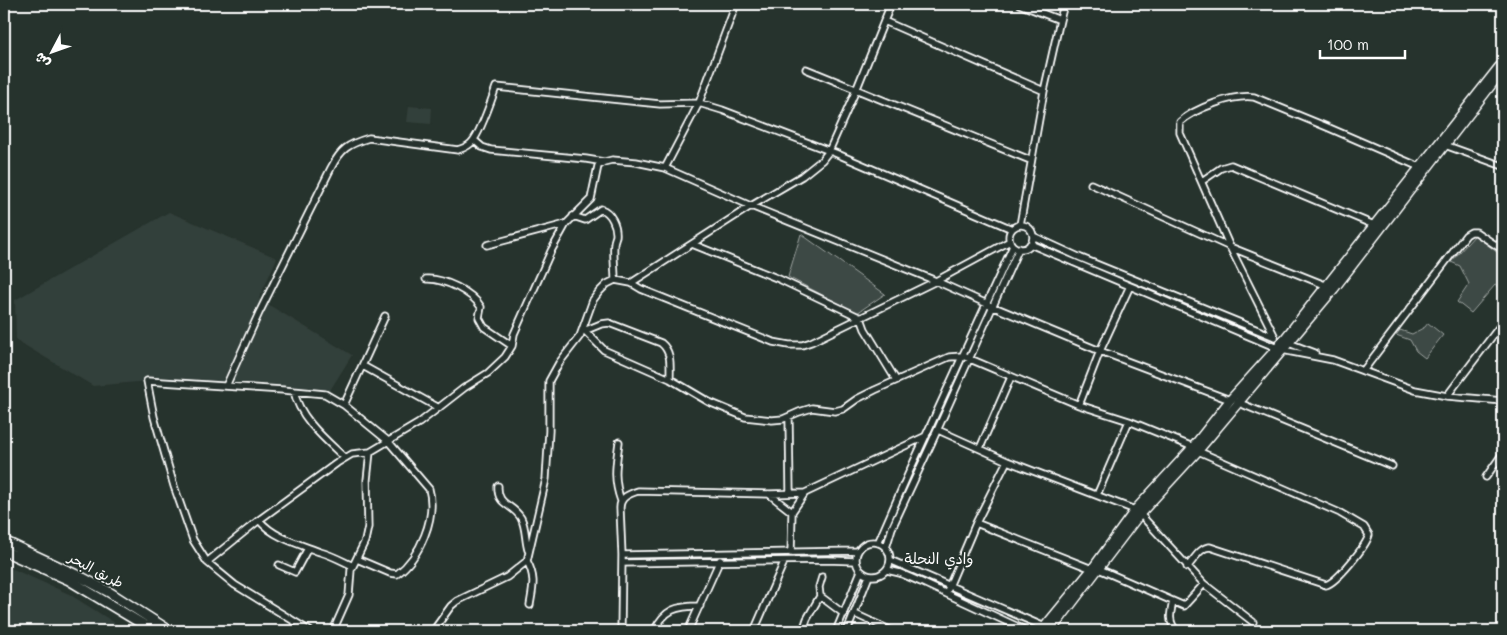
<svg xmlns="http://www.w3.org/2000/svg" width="1507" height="635" viewBox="0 0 1507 635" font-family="Mali,'Playpen Sans Arabic',sans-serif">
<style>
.built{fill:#333f3a}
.green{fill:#3e4944;stroke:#9ea4a2}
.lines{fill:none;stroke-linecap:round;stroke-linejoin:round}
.minor-casing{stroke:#fff;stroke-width:9}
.secondary-casing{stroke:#fff;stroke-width:11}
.trunk-casing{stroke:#fff;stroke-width:12}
.minor{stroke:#26332d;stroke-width:5.5}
.secondary{stroke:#26332d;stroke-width:8}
.trunk{stroke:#26332d;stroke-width:9}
.labels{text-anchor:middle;stroke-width:4;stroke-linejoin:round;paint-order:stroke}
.street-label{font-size:14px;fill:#fff;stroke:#26332d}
.neighbourhood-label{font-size:15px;fill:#fff;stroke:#26332d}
</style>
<rect width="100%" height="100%" fill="#26332d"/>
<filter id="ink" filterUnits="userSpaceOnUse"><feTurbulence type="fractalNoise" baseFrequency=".02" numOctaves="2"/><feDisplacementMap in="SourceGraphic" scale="10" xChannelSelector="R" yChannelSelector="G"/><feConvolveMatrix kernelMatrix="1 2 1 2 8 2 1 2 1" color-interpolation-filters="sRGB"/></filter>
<g filter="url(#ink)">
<path class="built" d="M409 106 432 108 431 124 407 122Z
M169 212 277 258 259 299 352 355 329 392 160 380 93 386 16 340 15 300Z
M4 565 69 594 123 628 121 631H4Z"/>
<path class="green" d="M801 234 885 294 857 313 788 277Z
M1475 235 1503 257V290L1495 285 1471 313 1457 302 1469 284 1460 266 1451 262Z
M1428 323 1443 335 1425 358 1416 351 1410 340 1396 335 1400 330 1412 334 1425 327Z"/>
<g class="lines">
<defs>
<path id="minor" d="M1019 4 1060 20 1044 91 1020 225
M1060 20 1064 4
M884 21 1044 91
M806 69 1030 160
M474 140 482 147 491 150 586 159 604 162
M1442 144 1503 166
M665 168 699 103 736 4
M1202 181 1221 168 1231 165 1374 225
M1091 184 1230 247 1330 287
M573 216 585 220 601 209C611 212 617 226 616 236 615 239 614 241 614 244 613 255 615 268 615 280
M1009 237a12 12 0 1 1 24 0a12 12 0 1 1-24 0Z
M1033 236 1081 258 1275 337
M692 244 779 279 861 318 865 329 896 380
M1030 244 1282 350 1333 360 1415 390 1447 396 1503 401
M487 245 566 224
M426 279C444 278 472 292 481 307L479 318 484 327 512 346
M631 283 751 206 802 176 822 160 829 151 857 88 891 4
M583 329 604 350 670 379 709 402 745 417 772 420 783 419 799 412 812 408 835 411 843 409 857 399 875 390 949 357 963 356 1079 405 1129 421 1193 447
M584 331 601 324 609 323 661 343C672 352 670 365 670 379
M1275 337 1230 247 1180 133V122C1195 108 1234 94 1254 97L1327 127 1422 168
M1286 342 1315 353
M363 366 439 408
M1363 371 1466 235 1471 232H1476L1503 250
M226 386 259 313 331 168C341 149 348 144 369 138L458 150C463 148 468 147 472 142 481 132 491 101 496 87L660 104 699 103 722 110 835 153 1012 229
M294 391C299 418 326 440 345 458
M1447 396 1503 322
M1237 402 1392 466
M344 405 385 316
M1079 405 1100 351 1130 286
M789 417 790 493
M938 430 1007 461 1135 510
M619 442C616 465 613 479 621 501
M980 448 1011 377
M1486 477 1503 453
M498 486C497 506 512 503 521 518 526 527 525 540 528 550
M769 494 792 512 791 553
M1097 495 1129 421
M792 512 805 493 926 436
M1140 514 1204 584 1253 622
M259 520C274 538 299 544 320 552 332 555 342 561 353 566
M976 523 1092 569
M856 559a17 17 0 1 1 34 0a17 17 0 1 1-34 0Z
M878 543 910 470 1013 246
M886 548 892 528 931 444 1019 248
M622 555 858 551
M890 560 1047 628
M527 561C536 578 533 587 530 605
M207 562 259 520 337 463 352 454 370 452 419 423 464 388 488 373 505 357 512 346 514 334 551 251 566 224 591 199 598 166 604 162 612 160 636 162 665 168 751 206 936 281 994 307 1100 351 1230 400
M622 563 827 560 856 561
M279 565 295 572 308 548
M1187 567C1194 560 1200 547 1210 547L1326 585C1337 582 1366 546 1369 535L1364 527 1340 513 1198 451
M1099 569 1184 606 1204 584
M887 570 900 573 921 582 1027 631
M822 577 819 587 820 596 844 614
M948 589 976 523 1007 461
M1173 602C1170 614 1168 622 1177 631
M855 614 892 631
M310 631 235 585 207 562 193 540 174 486 154 417 147 381 283 390 325 394 344 405 388 441 429 489C437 517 420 557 397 574L390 573 357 559
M333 631 349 595 351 570 365 541 368 527 367 480 370 452
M433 631 451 606 457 601 507 577 527 561 546 479 549 431V381L559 363 580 336 593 300 599 292 607 284 615 280 631 283 641 289 773 342 789 345H802L811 342 936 281 1010 241
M621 631 622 555 620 508C620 497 629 494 638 491L769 494 805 493
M654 631C665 609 676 606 700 606
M688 631 720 560
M754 631 784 562
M803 631 807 619 820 596
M836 631 861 571
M847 631 869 576"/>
<path id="secondary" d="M1041 631 1092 569 1135 510 1193 447 1230 400 1278 347 1499 67 1503 64
M1051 631 1140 514 1198 451 1334 289 1503 70"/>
<path id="trunk" d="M4 541 83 578 109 592 170 631
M4 551 69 580 154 631"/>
</defs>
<use href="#minor" class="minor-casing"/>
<use href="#secondary" class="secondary-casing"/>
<use href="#trunk" class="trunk-casing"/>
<use href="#minor" class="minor"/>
<use href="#secondary" class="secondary"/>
<use href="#trunk" class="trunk"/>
</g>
</g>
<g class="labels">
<g class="street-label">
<text transform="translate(96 570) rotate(28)" y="5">طريق البحر</text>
</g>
<g class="neighbourhood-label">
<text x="939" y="564">وادي النحلة</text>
</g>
</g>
<rect width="1507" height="635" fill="none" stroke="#26332d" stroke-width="20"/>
<rect x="10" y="10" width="1487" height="615" fill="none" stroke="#fff" stroke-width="2" filter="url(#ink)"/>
<g transform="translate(52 52) rotate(229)" stroke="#26332d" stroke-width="4" paint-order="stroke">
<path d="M0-4L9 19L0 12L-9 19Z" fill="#ffffff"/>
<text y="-8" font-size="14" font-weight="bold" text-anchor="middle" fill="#ffffff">ش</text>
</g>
<path d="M1320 50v8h85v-8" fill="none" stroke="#ffffff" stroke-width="2.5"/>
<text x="1327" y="50" font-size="15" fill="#ffffff" stroke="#26332d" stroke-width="4" paint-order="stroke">100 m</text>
</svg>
